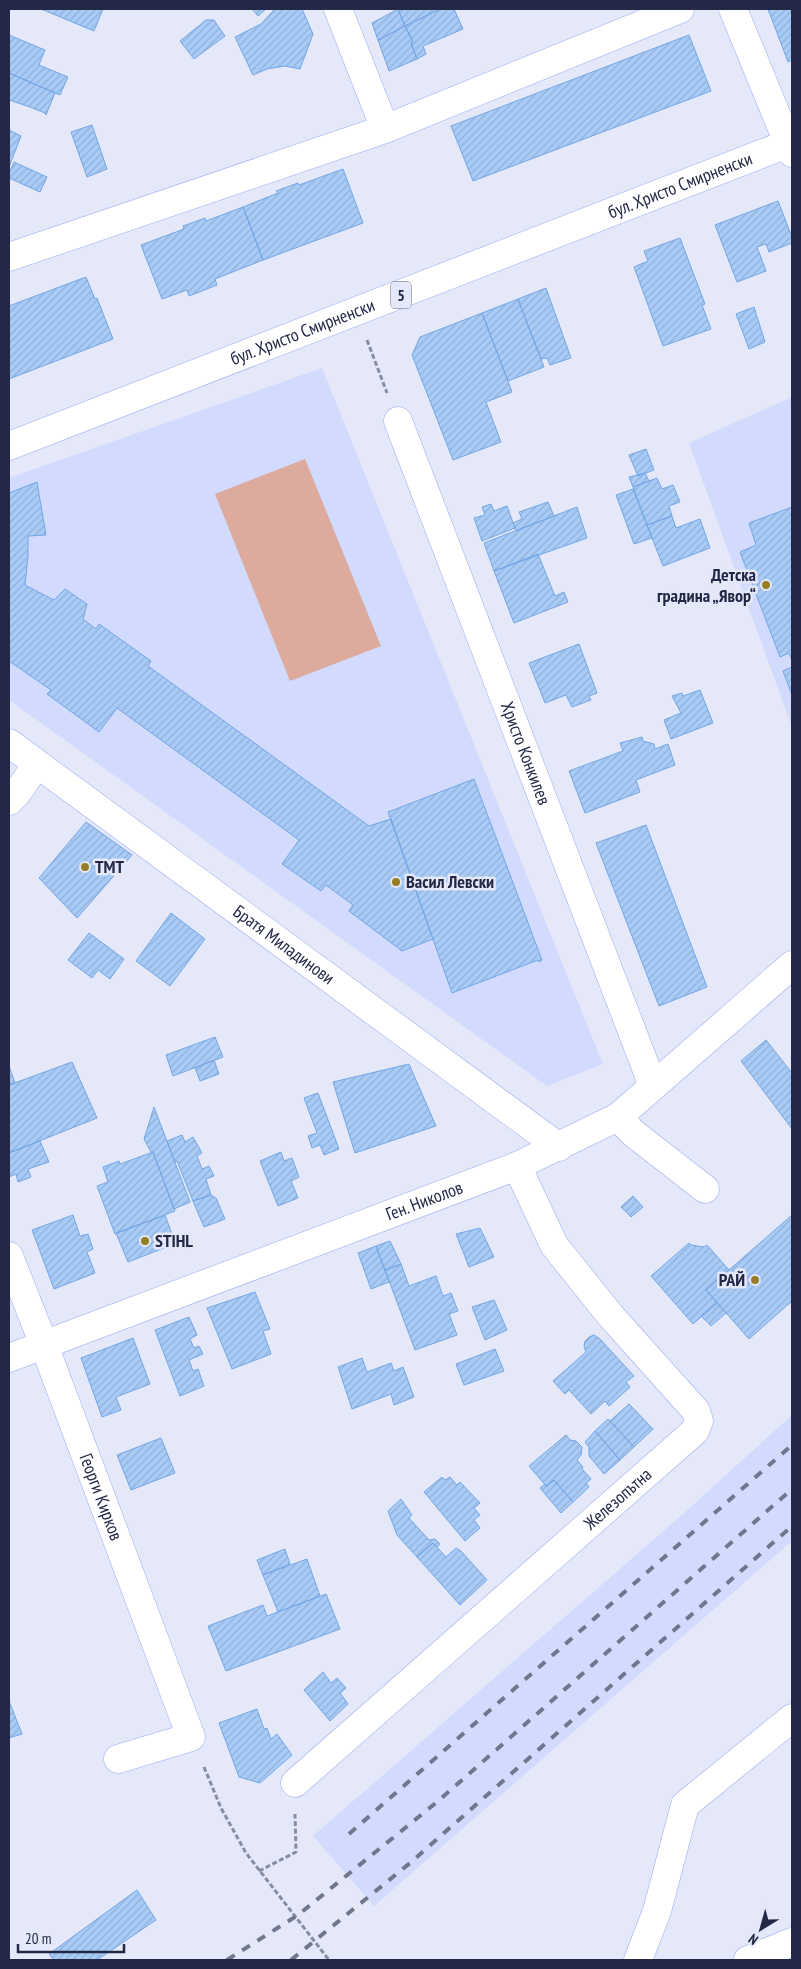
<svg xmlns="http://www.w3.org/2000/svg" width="801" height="1969" viewBox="0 0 801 1969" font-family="'PT Sans Narrow',sans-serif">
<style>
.built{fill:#d2dbfd}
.garden{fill:#ddaa9e}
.building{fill:url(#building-hatch);stroke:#72a6e6}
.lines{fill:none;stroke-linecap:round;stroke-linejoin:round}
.minor-casing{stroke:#9aaaf4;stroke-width:29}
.major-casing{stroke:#9aaaf4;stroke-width:29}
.path{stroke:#898da4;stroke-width:3;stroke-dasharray:5 2.5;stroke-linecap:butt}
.minor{stroke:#fff;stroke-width:28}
.major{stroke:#fff;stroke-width:28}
.rail{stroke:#71768e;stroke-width:4;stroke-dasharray:9 9;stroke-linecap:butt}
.poi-dot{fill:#947d25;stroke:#e4e8f8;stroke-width:2}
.labels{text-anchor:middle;stroke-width:5;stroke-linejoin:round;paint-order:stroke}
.shield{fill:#e4e8f8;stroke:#5d627b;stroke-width:1}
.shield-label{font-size:16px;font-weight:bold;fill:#232846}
.street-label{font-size:18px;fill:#232846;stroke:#e4e8f8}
.poi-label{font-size:18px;font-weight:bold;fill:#232846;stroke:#e4e8f8;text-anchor:start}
</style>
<defs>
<pattern id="building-hatch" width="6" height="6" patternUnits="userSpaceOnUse" patternTransform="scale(1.25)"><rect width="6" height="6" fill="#a8ccf7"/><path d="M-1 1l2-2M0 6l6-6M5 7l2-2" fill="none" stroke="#90afd5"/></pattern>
</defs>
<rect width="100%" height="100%" fill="#e4e8f8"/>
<path class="built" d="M322 368 603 1064 547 1086 9 700V478Z
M792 397V727L689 443Z
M792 1415V1541L374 1906 313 1836 683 1514Z"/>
<path class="garden" d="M305 459 381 646 290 681 215 494Z"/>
<path class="building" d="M41 9H103L94 31Z
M252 9H266L258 16Z
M275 9H302L313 34 300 69 285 66 267 69 253 75 235 37 261 24Z
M398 9 405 26 378 40 372 23Z
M398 9H440L405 26Z
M440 9H454L463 29 423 46 426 54 417 59 411 43 413 42 405 26Z
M768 9H792V60L788 62Z
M206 20H214L225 36 194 59 180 41Z
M405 26 413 42 411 43 417 59 389 71 378 40Z
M9 35 45 50 39 65 68 77 60 95 9 73Z
M689 35 711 91 473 181 451 126Z
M9 73 55 93 46 115 45 113 30 107 9 100Z
M92 125 107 169 87 177 71 132Z
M9 130 21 136 9 167Z
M14 162 47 177 40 192 9 178V173Z
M343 169 363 223 263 260 243 207 278 193 276 191 298 183 299 185Z
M778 201 792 237V243L769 252 766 244 757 247 766 271 737 282 715 225Z
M243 207 263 260 215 279 217 285 189 296 187 290 162 299 141 245 184 229 183 226 205 218 206 221Z
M680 238 705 304 702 305 711 329 663 346 634 267 648 261 644 251Z
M86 277 95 299 97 298 113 339 9 379V306Z
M546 288 571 358 550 365 547 358 541 359 518 299Z
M518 299 544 367 508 381 482 313Z
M754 307 765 342 749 349 736 314Z
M482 313 512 392 486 402 501 442 453 460 412 355 420 337Z
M646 449 654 470 638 476 629 455Z
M645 473 649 481 633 487 629 477Z
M657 478 662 489 673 485 680 502 669 506 672 516 647 525 633 487Z
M37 482 46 535 28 536V556L25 585 54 600 65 589 87 604 83 619 96 629 99 624 151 661 148 666 369 826 391 819 433 939 402 951 349 911 353 905 326 885 321 891 282 864 299 840 117 708 99 732 47 694 51 690 9 661V493Z
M633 489 652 538 634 544 616 495Z
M548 502 554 516 516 531 513 523 522 519 519 512Z
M491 504 494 511 507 506 515 528 482 541 474 518 485 515 482 507Z
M577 507 587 538 494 571 484 543Z
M792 507V661L789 653 780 657 740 552 756 545 749 523Z
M672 516 676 528 700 519 710 548 663 566 647 525Z
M538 554 555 596 564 592 568 602 514 623 494 571Z
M579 644 597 693 589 696 591 700 572 707 566 695 545 703 529 663Z
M792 667V695L783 671Z
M700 690 713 723 671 739 664 720 681 713 672 696 682 693 683 696Z
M642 737 643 741 654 744 655 749 668 744 675 765 636 780 640 792 585 813 569 771 623 751 620 743Z
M474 779 542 960 539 962 538 960 452 993 388 812Z
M86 822 132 855 77 918 39 878Z
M646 825 707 987 659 1006 596 843Z
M171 913 205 939 170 986 136 961Z
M89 933 124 959 110 979 98 970 92 978 68 960Z
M215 1037 223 1057 173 1076 166 1055Z
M766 1040 792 1073V1129L741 1061Z
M214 1060 219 1074 200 1081 195 1068Z
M72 1062 97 1118 9 1153V1085Z
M409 1064 436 1126 355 1153 333 1082Z
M9 1066 15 1083 9 1085Z
M318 1093 339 1149 324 1155 320 1145 312 1148 308 1136 317 1133 304 1098Z
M154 1107 190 1202 174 1209 153 1152H151L144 1139Z
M182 1135 185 1142 193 1137 202 1153 197 1156 202 1169 209 1166 214 1176 206 1179 211 1195 193 1201 177 1161 175 1162 167 1141Z
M40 1141 49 1162 28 1169 31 1177 18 1182 16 1174 9 1177V1153Z
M153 1152 175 1211 115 1234 97 1186 108 1182 103 1167 119 1161 120 1164Z
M281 1152 284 1161 292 1158 299 1177 291 1181 298 1198 278 1206 260 1161Z
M211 1195 216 1198 225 1219 204 1227 193 1201Z
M633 1196 643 1207 631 1217 621 1207Z
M73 1215 80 1236 88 1234 93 1249 87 1252 95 1273 54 1289 32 1230Z
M165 1215 173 1237 169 1246 128 1262 116 1233Z
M792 1215V1301L749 1339 706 1290Z
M480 1228 494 1257 469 1267 456 1234Z
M390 1241 401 1264 385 1270 376 1246Z
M689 1243 691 1245 704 1247 707 1245 729 1270 706 1290 717 1303 693 1324 651 1276Z
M376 1246 389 1282 371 1289 358 1253Z
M401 1264 409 1286 436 1276 443 1296 451 1293 458 1311 449 1314 457 1335 415 1350 385 1270Z
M255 1292 270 1329 263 1331 271 1354 232 1369 207 1308Z
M494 1300 507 1330 485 1340 472 1307Z
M717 1303 726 1313 711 1326 701 1316Z
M189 1317 197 1335 190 1339 194 1348 199 1346 203 1354 189 1360 193 1371 198 1369 204 1386 180 1396 155 1330Z
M594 1335 600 1339 634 1376 626 1382 630 1387 609 1406 605 1401 591 1414 569 1390 565 1394 553 1381 586 1352 584 1346 585 1341 589 1337Z
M133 1338 150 1384 116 1397 121 1410 102 1417 81 1358Z
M495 1349 504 1371 464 1385 456 1364Z
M362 1358 367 1372 391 1363 394 1371 403 1367 414 1397 394 1405 391 1394 352 1409 338 1367Z
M629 1404 653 1429 634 1447 610 1421Z
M608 1419 634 1447 620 1460 595 1431Z
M595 1431 620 1460 604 1474 589 1456V1447L585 1442Z
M566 1435 570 1440 576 1441 582 1447 581 1455 577 1460 583 1467 582 1469 591 1479 586 1483 589 1487 573 1502 554 1480 546 1486 529 1466Z
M161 1438 175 1473 131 1490 117 1455Z
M442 1477 445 1480 450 1477 457 1485 460 1482 480 1503 474 1508 480 1515 474 1520 480 1528 465 1541 424 1492Z
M554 1480 573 1502 561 1513 540 1488 545 1484 546 1486Z
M401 1499 412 1515 409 1518 429 1540 435 1539 440 1544 437 1547 433 1543 417 1557 397 1535 388 1511Z
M433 1543 446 1557 456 1548 461 1551 487 1580 460 1605 417 1557Z
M285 1549 290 1564 263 1575 257 1560Z
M307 1559 320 1596 278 1612 263 1575Z
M326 1594 340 1629 226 1671 208 1626 263 1605 267 1616Z
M323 1672 331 1683 337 1678 346 1688 340 1693 348 1704 330 1721 304 1690Z
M9 1701 22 1734 9 1738Z
M257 1709 264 1729 267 1728 271 1739 277 1734 292 1755 260 1783 239 1777 219 1723Z
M137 1890 156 1920 97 1960H54L49 1954Z"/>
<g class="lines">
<defs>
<g id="minor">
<path d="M338 9 385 129"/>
<path d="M733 9 792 153"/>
<path d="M9 257 385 129 680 9"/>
<path id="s1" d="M398 421 653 1086"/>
<path id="s2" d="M9 743 559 1147"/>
<path d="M9 801 17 793 37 764"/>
<path d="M618 1117 633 1133 705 1189"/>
<path id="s3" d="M9 1256 44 1345 191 1737 118 1759"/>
<path id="s4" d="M9 1358 517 1166 618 1117 792 965"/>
<path id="s5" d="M295 1783 695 1431 699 1421 696 1411 610 1315 554 1245 517 1166"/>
<path d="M638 1960 657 1911 685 1805 792 1718"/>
<path d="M748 1960 792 1942"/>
</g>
<g id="major">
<path id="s6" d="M9 446 792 142"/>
</g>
</defs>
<use href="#minor" class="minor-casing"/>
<use href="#major" class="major-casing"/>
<path class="path" d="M367 340 387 393
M204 1767 221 1808 246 1853 329 1960
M259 1871 296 1852 295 1814"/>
<use href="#minor" class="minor"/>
<use href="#major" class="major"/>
<path class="rail" d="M349 1834 792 1445
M227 1960 298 1915 437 1802 792 1489
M291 1960 410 1863 792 1526"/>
</g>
<g class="poi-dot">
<circle cx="766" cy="585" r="5"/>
<circle cx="85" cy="867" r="5"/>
<circle cx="396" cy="882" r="5"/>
<circle cx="145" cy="1241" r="5"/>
<circle cx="755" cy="1280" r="5"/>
</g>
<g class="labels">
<rect class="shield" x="391" y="281.5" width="20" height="27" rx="4"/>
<g class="shield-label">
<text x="401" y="301">5</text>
</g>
<g class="street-label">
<text dy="6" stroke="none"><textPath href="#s6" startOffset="720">бул. Христо Смирненски</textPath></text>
<text dy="6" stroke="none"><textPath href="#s6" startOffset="315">бул. Христо Смирненски</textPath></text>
<text dy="6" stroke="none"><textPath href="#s1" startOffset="356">Христо Конкилев</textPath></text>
<text dy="6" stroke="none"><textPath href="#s2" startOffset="341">Братя Миладинови</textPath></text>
<text dy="6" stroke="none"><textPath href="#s4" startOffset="444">Ген. Николов</textPath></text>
<text dy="6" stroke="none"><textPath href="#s3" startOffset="258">Георги Кирков</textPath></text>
<text dy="6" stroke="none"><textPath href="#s5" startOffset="430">Железопътна</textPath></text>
</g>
<g class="poi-label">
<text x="756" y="581" text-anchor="end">Детска<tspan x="756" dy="21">градина „Явор“</tspan></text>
<text x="95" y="873">TMT</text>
<text x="406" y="888">Васил Левски</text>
<text x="155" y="1247">STIHL</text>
<text x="745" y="1286" text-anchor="end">РАЙ</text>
</g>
</g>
<rect width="801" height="1969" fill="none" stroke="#232846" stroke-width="20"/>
<g transform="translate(761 1929) rotate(217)" stroke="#e4e8f8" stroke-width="4" paint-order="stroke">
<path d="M0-4L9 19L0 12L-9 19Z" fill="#232846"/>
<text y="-8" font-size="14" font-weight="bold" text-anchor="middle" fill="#232846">N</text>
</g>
<path d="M18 1944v8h106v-8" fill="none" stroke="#232846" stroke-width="2.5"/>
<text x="25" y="1944" font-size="15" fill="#232846" stroke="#e4e8f8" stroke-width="4" paint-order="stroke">20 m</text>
</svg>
